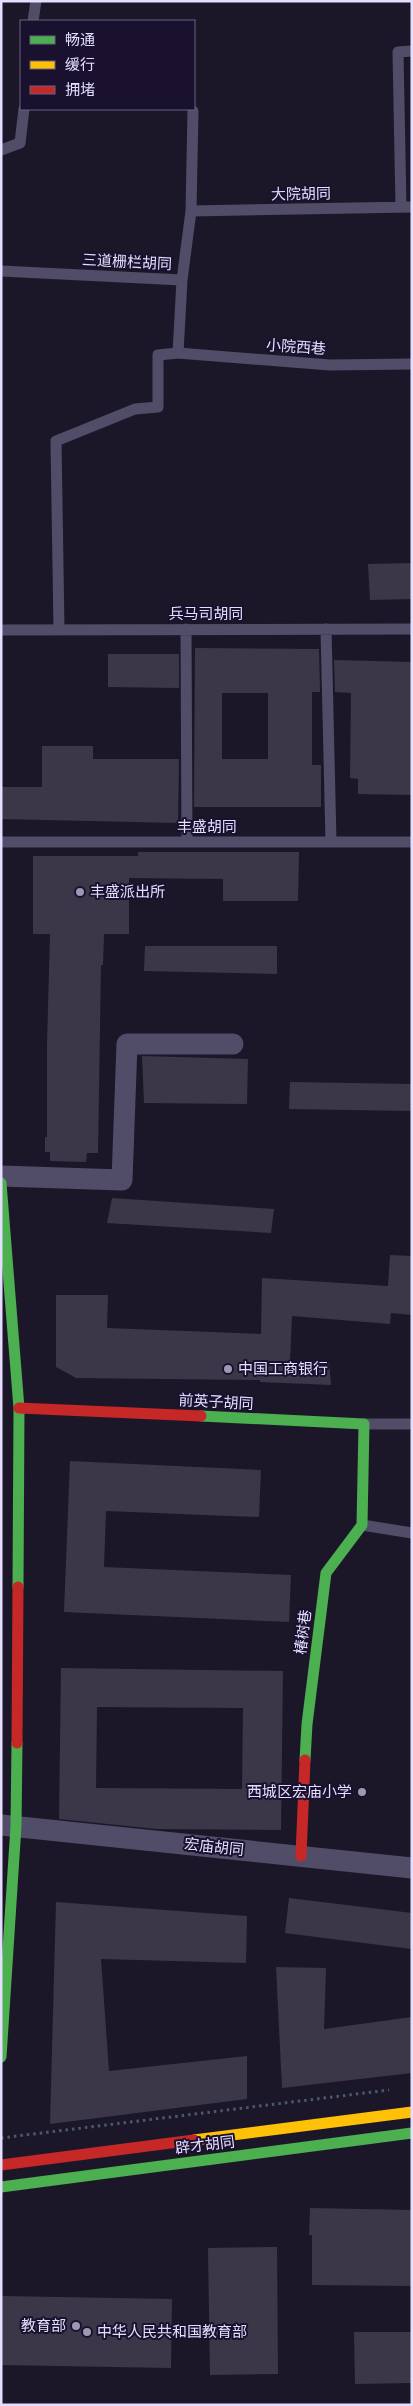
<svg xmlns="http://www.w3.org/2000/svg" width="413" height="2406" viewBox="0 0 413 2406" font-family="Manrope,'Noto Sans SC',sans-serif">
<style>
.building{fill:#3c3649;fill-rule:evenodd}
.lines{fill:none;stroke-linecap:round;stroke-linejoin:round}
.path{stroke:#4b5869;stroke-width:3;stroke-dasharray:2.5 4;stroke-linecap:butt}
.lane{stroke:#514d68;stroke-width:11}
.street{stroke:#514d68;stroke-width:21}
.fast{stroke:#4caf50;stroke-width:11}
.slow{stroke:#ffc107;stroke-width:11}
.jam{stroke:#c62828;stroke-width:11}
.poi-dot{fill:#9f98b4;stroke:#19112e;stroke-width:2}
.labels{text-anchor:middle;stroke-width:4;stroke-linejoin:round;paint-order:stroke}
.street-label{font-size:15px;fill:#e5deff;stroke:#19112e}
.poi-label{font-size:15px;fill:#e5deff;stroke:#19112e;text-anchor:start}
</style>
<rect width="100%" height="100%" fill="#1c1728"/>
<path class="building" d="M412 563V599L370 600 368 564Z
M195 648 319 649 320 692H312V765H321V807H194ZM222 693H268V759H222Z
M108 654H179V688L108 687Z
M334 660 412 662V795L358 794V779L350 778 351 693 335 692Z
M42 746H93V759H179L178 823 1 819V787H42Z
M138 852H299L298 901H223V879L129 878V934H104L103 965H101L98 1153H87L86 1162 50 1161V1152H45V1137H47V1044L50 934H33V856H138Z
M145 946H277V974L144 971Z
M142 1056 248 1059 247 1104 144 1103Z
M290 1082 412 1084V1111L289 1109Z
M112 1198 274 1209 271 1233 107 1223Z
M390 1255 412 1256V1315L391 1313 390 1324 292 1316 290 1361 329 1362 331 1385 260 1382V1380L76 1378 56 1367V1295H108L107 1328 261 1334 262 1278 388 1286Z
M70 1461 261 1470 259 1517 106 1511 104 1567 291 1575 289 1622 64 1612Z
M61 1668 283 1671 281 1830 156 1829 59 1819ZM97 1707 243 1708 242 1789 96 1788Z
M289 1898 412 1913 411 1949 285 1933Z
M56 1902 247 1916 246 1963 101 1959 109 2071 247 2056V2099L50 2124Z
M276 1967 326 1968 324 2029 412 2017V2073L282 2088Z
M310 2208 412 2210V2286L312 2285V2235H309Z
M277 2247 278 2374 210 2375 208 2248Z
M1 2296 172 2299 171 2368 1 2365Z
M354 2332H412V2383L355 2384Z"/>
<g class="lines">
<path class="path" d="M1 2138 389 2090"/>
<path class="lane" d="M33 21 36 1
M1 150 20 143 24 109
M401 207 398 52 412 51
M191 211 412 207
M1 271 182 280 191 211 193 111
M178 353 330 365 412 364
M59 629 56 441 135 409 158 407V355L178 353 182 280
M186 629 187 842
M326 629 331 842
M1 630 412 629
M1 842H412
M364 1424H412
M362 1525 412 1533"/>
<path class="street" d="M1 1176 122 1180 127 1044H233
M1 1825 412 1868"/>
<path class="fast" d="M1 1183 19 1408 18 1587
M201 1416 364 1424 362 1525 326 1573 307 1724 305 1760
M1 2057 16 1826 17 1743
M1 2187 412 2133"/>
<path class="slow" d="M194 2140 412 2112"/>
<path class="jam" d="M19 1408 201 1416
M17 1743 18 1587
M301 1856 305 1760
M1 2165 194 2140"/>
</g>
<g class="poi-dot">
<circle cx="80" cy="892" r="5"/>
<circle cx="228" cy="1369" r="5"/>
<circle cx="362" cy="1792" r="5"/>
<circle cx="76" cy="2326" r="5"/>
<circle cx="87" cy="2332" r="5"/>
</g>
<g class="labels">
<g class="street-label">
<text transform="translate(301 194) rotate(-1)" y="5">大院胡同</text>
<text transform="translate(127 262) rotate(3)" y="5">三道栅栏胡同</text>
<text transform="translate(296 347) rotate(4)" y="5">小院西巷</text>
<text x="206" y="619">兵马司胡同</text>
<text x="207" y="832">丰盛胡同</text>
<text transform="translate(216 1402) rotate(3)" y="5">前英子胡同</text>
<text transform="translate(303 1632) rotate(-83)" y="5">椿树巷</text>
<text transform="translate(214 1847) rotate(6)" y="5">宏庙胡同</text>
<text transform="translate(205 2145) rotate(-7)" y="5">辟才胡同</text>
</g>
<g class="poi-label">
<text x="90" y="897">丰盛派出所</text>
<text x="238" y="1374">中国工商银行</text>
<text x="352" y="1797" text-anchor="end">西城区宏庙小学</text>
<text x="66" y="2331" text-anchor="end">教育部</text>
<text x="97" y="2337">中华人民共和国教育部</text>
</g>
</g>
<rect width="413" height="2406" fill="none" stroke="#e5deff" stroke-width="5"/>
<rect x="20" y="20" width="175" height="90" fill="#19112e" stroke="#6b6382"/>
<rect x="30" y="36" width="25" height="8" fill="#4caf50" stroke="#6b6382"/>
<text x="65" y="45" font-size="15" fill="#e5deff">畅通</text>
<rect x="30" y="61" width="25" height="8" fill="#ffc107" stroke="#6b6382"/>
<text x="65" y="70" font-size="15" fill="#e5deff">缓行</text>
<rect x="30" y="86" width="25" height="8" fill="#c62828" stroke="#6b6382"/>
<text x="65" y="95" font-size="15" fill="#e5deff">拥堵</text>
</svg>
